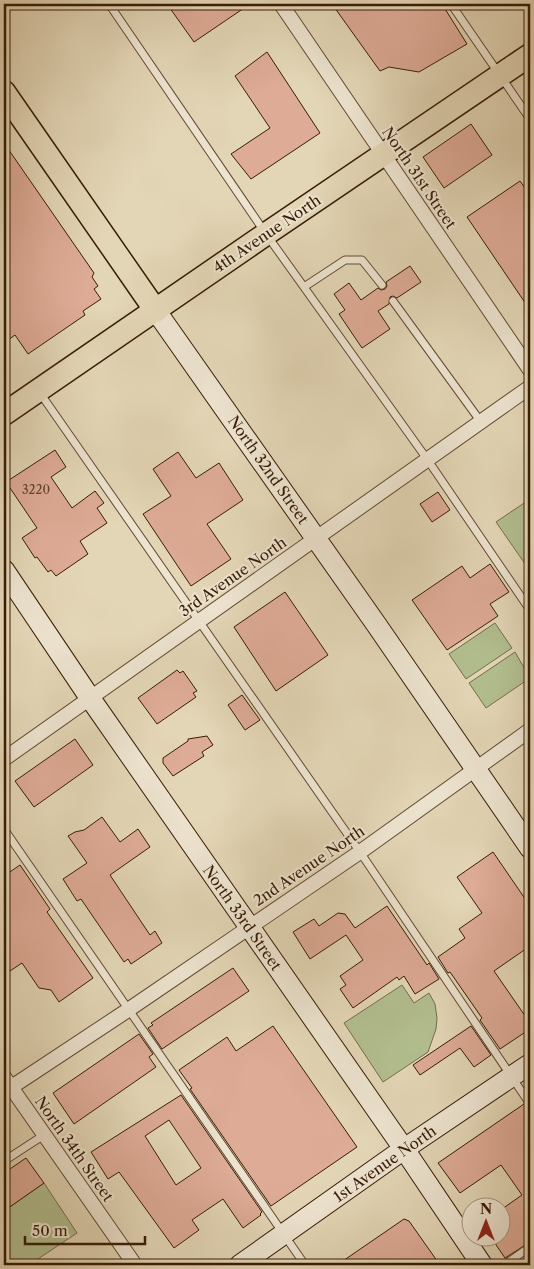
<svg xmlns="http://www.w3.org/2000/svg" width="534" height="1269" viewBox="0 0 534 1269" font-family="'Libre Caslon Text',serif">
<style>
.green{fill:#b2be8f;stroke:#756d4a}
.building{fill:#deab96;stroke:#381c06;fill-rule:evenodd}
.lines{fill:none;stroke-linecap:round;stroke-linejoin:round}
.lane-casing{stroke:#634a32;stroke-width:9}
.street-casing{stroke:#634a32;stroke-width:16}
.secondary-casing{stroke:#381c06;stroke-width:22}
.primary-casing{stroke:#381c06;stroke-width:25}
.lane{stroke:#ede4d0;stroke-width:7}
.street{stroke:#ede4d0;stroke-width:14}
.secondary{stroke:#ede4d0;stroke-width:20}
.primary{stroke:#e3d6b6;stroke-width:22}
.labels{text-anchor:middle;stroke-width:4;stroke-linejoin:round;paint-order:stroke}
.number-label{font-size:12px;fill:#62402a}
.street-label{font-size:15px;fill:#381c06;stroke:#ede4d0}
</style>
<rect width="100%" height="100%" fill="#e3d6b6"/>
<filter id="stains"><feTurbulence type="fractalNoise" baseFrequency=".004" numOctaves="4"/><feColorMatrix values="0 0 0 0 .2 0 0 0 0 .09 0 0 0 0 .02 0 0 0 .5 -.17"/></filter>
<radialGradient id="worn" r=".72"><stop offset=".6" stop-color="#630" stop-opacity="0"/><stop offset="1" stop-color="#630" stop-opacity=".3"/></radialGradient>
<path class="green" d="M530 499V571L496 522Z
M495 623 512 648 466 679 449 654Z
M515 652 530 678 486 708 469 683Z
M402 985 414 1003 429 993 435 1004 437 1018 436 1029 428 1052 383 1082 344 1023Z
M44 1183 77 1233 29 1265H4V1211Z"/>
<path class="building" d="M167 4H250L194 42Z
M332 4H442L467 44 419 72 389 67 380 71Z
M267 52 320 133 251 179 231 154 270 128 235 76Z
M471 124 492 155 444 188 423 157Z
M4 143 94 273 92 277 98 286 94 289 101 299 83 311 85 315 28 354 15 335 4 343Z
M520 181 530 195V310L467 217Z
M410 266 421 282 397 298 393 296 390 297 389 304 378 311 390 329 362 348 339 314 345 310 334 294 349 283 361 300 378 288 381 290 385 289 387 286 386 282Z
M55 450 66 467 51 477 72 508 95 491 104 503 97 508 107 523 80 541 88 554 56 576 51 570 48 572 37 557 35 558 22 538 37 528 6 482Z
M178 452 196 478 219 463 243 500 207 524 231 559 191 586 143 514 171 496 153 469Z
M438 492 450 510 432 522 420 504Z
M490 564 509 592 490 604 498 616 447 650 412 600 462 566 470 578Z
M285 592 328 655 276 691 234 627Z
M177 670 180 673 183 671 197 691 193 693 196 697 157 724 138 698Z
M242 695 260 720 245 730 228 705Z
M207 736 213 745 202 752 204 756 173 776 163 763V758L188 741V739Z
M75 739 93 765 34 807 15 781Z
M102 817 120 842 138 829 150 847 110 875 150 935 155 931 162 943 131 964 128 959 124 962 81 899 77 901 63 879 87 863 68 836 75 832 84 830Z
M493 852 530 906V946L494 971 530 1023V1029L500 1049 480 1020 482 1018 450 972 448 973 438 957 465 938 459 929 482 913 457 877Z
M20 865 50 909 47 912 93 978 59 1002 51 990 39 988 22 963 4 975V876Z
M387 906 427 965 429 963 439 979 415 994 404 976 399 980 397 977 353 1008 340 989 346 985 340 976 363 960 346 935 310 959 293 932 314 919 319 926 338 913 345 914 355 928Z
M233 968 249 991 162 1049 148 1028 153 1025 151 1023Z
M273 1026 357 1147 271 1206 190 1089 192 1088 179 1070 227 1037 236 1051Z
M471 1026 491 1055 474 1067 460 1048 420 1075 413 1065Z
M139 1034 153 1054 149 1057 156 1067 74 1124 53 1093Z
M181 1095 262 1212 260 1214 261 1215 243 1228 223 1199 192 1220 199 1230 174 1248 119 1172 108 1179 91 1152ZM169 1120 201 1168 176 1185 145 1136Z
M524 1104 530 1113V1242L505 1258 490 1236H502V1209L522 1195 501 1165 460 1193 438 1163Z
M26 1158 44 1183 4 1211V1173Z
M404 1219 409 1221 440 1265H337Z"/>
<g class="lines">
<defs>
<path id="lane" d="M109 4 266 234 427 459 530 610
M451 4 530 119
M304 287 345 260H362L382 285
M393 301 481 422
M40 393 360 852 530 1104
M4 829 305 1265
M4 1161 44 1135
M504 1265 530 1247"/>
<path id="street" d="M281 4 530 370
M4 759 530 387
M4 1077 135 1265
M4 1092 128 1010 360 852 530 730"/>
<path id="secondary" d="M156 311 376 624 530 848
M4 570 90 698 404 1149 482 1265
M240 1265 404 1149 530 1064"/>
<path id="primary" d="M4 92 156 311
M4 414 266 234 530 55"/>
</defs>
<use href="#lane" class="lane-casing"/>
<use href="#street" class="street-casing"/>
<use href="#secondary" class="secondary-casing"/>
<use href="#primary" class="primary-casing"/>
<use href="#lane" class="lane"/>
<use href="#street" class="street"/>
<use href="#secondary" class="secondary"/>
<use href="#primary" class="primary"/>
</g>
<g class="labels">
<g class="number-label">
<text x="36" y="494">3220</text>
</g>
<g class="street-label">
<text transform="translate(419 178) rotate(56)" y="5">North 31st Street</text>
<text transform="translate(267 234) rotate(-34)" y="5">4th Avenue North</text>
<text transform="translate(268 470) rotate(55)" y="5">North 32nd Street</text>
<text transform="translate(233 577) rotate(-35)" y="5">3rd Avenue North</text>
<text transform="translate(309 866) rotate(-34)" y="5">2nd Avenue North</text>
<text transform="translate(242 918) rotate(55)" y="5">North 33rd Street</text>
<text transform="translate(74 1149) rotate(55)" y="5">North 34th Street</text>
<text transform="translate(385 1164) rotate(-35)" y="5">1st Avenue North</text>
</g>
</g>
<rect width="534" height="1269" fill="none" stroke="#e3d6b6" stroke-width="20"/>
<rect x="5" y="5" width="524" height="1259" fill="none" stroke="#381c06" stroke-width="2.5"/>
<rect x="10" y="10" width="514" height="1249" fill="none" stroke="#381c06"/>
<g transform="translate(486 1222)"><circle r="24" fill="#ede4d0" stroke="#a5947f"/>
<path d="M0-4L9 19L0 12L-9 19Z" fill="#8f2418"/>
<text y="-8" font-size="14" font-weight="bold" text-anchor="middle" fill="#381c06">N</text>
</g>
<path d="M25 1236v8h120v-8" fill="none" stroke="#381c06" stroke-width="2.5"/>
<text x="32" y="1236" font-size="15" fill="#381c06" stroke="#ede4d0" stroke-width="4" paint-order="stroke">50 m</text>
<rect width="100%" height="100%" filter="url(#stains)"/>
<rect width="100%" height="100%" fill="url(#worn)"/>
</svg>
